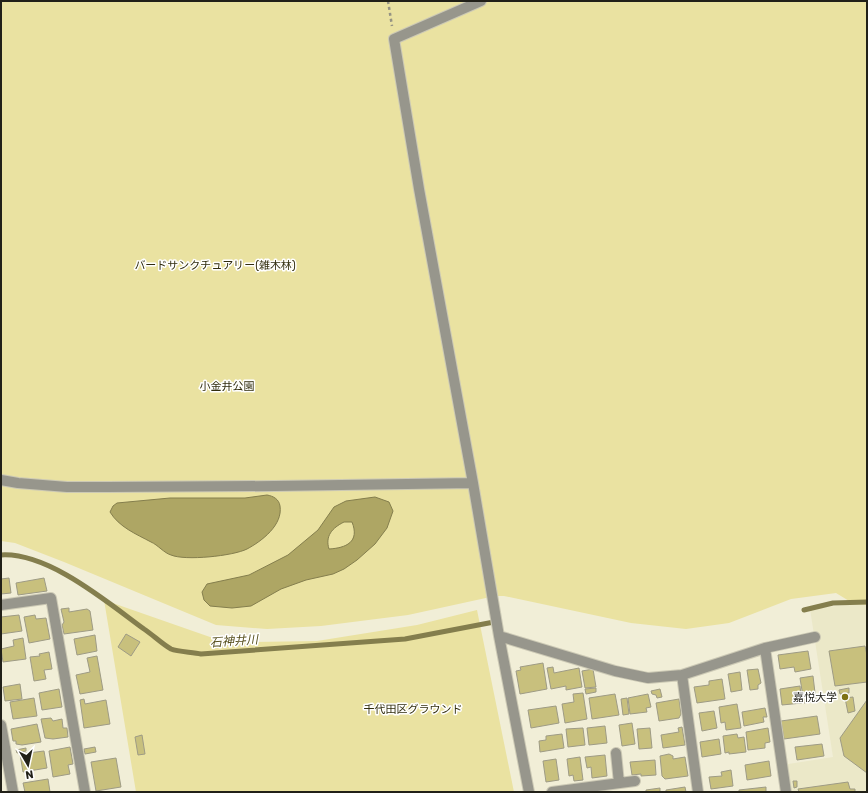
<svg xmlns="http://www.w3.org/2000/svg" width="868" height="793" viewBox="0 0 868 793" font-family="Rubik,'Noto Sans JP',sans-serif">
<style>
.built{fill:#ebe8c8}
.green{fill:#eae2a1}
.water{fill:#aea664;stroke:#847e4d;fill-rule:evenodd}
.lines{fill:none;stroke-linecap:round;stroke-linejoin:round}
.stream{stroke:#847e4d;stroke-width:5}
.building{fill:#c8c07d;stroke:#9e9b85}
.minor-casing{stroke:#ccc9b5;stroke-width:12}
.path{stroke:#959383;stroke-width:2.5;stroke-dasharray:3 3;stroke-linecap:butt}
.minor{stroke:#97968c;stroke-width:10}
.poi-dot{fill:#7e7314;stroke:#fff;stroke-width:1.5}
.labels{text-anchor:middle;stroke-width:3;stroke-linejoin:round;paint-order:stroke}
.park-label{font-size:11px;fill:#312d0e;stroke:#fff}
.poi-label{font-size:11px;fill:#212018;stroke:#fff;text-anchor:end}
.water-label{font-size:12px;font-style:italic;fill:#57501d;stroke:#fff}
</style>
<rect width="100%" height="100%" fill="#f1eed7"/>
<path class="built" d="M854 604 867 605V792H786L782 765 833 757 810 609Z"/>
<path class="green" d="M1 1H867V605L854 604 836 593 791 599 729 623 686 629 631 623 504 596H495L408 615 321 626 267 629 216 625 64 562 15 543 1 541Z
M104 600 210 637 245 642 317 641 417 625 477 610 514 792H136Z"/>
<path class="water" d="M267 495C273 496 279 499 280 506 283 525 262 541 247 549 233 556 185 561 171 555 164 553 158 545 151 542 136 534 119 527 110 512L113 506 117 503 170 498H245Z
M375 497 389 502 393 511 387 528 375 544 357 560 344 569 333 574 306 580 281 589 251 606 232 608 210 606 204 600 202 592 207 584 249 575 288 555 318 530 334 507 346 501ZM344 522H352C360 542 346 548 329 549 325 536 332 528 344 522Z"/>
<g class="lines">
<path class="stream" d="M1 555C48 552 107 602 144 629 153 635 162 644 171 649 178 652 193 652 201 654L405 639 494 622
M804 610 833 603 867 602"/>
</g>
<path class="building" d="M9 578 11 593 1 594V579Z
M44 578 47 591 18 595 16 583Z
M69 608V612L87 609 90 611 93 630 64 634 62 625 64 622 61 609Z
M19 615 22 631 1 634V617Z
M35 615 36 619 46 618 50 639 29 643 24 617Z
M126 634 140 642 131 656 118 647Z
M95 635 97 651 77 655 74 639Z
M23 638 26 659 3 662 1 649 14 646 13 640Z
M865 646 867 655V682L835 686 829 651Z
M808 651 811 669 795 672 794 667 780 669 778 655Z
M49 652 52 669 44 670 46 679 34 681 30 657 40 656 39 654Z
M97 656 103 690 80 694 76 675 90 672 87 658Z
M543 663 547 689 520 694 516 671 521 670 520 667Z
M553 667 554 673 579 668 582 687 566 690V686L551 689 547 668Z
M593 669 596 687 585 688 582 671Z
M758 669 761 683 758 685V689L750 690 747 670Z
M740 672 742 690 731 692 728 674Z
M813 676 816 701 804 703 800 678Z
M722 679 725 699 697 703 694 687 709 685V681Z
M20 684 22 699 5 701 3 687Z
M800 686 802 703 782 705 780 689Z
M596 688V692L586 694 585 689Z
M849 688V693L840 694 839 690Z
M59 689 62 707 42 710 39 693Z
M660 689 662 697 657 698 656 695 652 694 651 691Z
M583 693 587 719 565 723 562 704 574 702 573 694Z
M615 694 619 715 592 719 589 698Z
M648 694 651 707 646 708 647 712 630 714 628 698Z
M853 697 855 711 848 713 845 698Z
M34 698 37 716 13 719 10 702Z
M627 698 629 714 623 715 621 699Z
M84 699 85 704 106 700 110 724 84 728 80 700Z
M679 699 681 714 679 718 659 721 656 703Z
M867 700V773L844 756 840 738Z
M737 704 741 728 726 730 725 722 721 723 719 707Z
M556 706 559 723 531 728 528 710Z
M765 708 767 717H763L764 722 744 726 742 712Z
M714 711 717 728 702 731 699 713Z
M817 716 820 734 784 739 781 721Z
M51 718 53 721 62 719 63 728H67L68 737 53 739 45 738 41 719Z
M632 723 635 744 622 746 619 725Z
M37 724 41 742 22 745 16 744V741H13L11 729Z
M605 726 607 743 589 745 587 728Z
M682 727 685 745 663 748 661 735 679 732 678 728Z
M583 728 585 745 568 747 566 729Z
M650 728 652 748 639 749 637 729Z
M768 728 770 742 765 743V748L748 750 746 732Z
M562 734 564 748 540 752 539 741 546 740V736Z
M737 734 738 738 744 737 746 752 729 754V752L725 753 723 736Z
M142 735 145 754 138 755 135 737Z
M719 739 721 754 702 757 700 742Z
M822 744 824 756 797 760 795 747Z
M70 747 73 764 68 765 70 774 53 777 49 751Z
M95 747 96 752 85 754 84 749Z
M26 748V751L17 753 16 750Z
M44 751 47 768 23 772 20 754Z
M669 754 673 756V759L685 757 688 776 665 779 662 776 660 756Z
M605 755 607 776 592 778 591 767 587 768 585 757Z
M580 757 583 780 574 781 573 775 569 776 567 759Z
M116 758 121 787 96 791 91 762Z
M556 759 559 780 546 782 543 761Z
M655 760 656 775 641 776V774L632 775 630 762Z
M769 761 771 776 747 780 745 765Z
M731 770 733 786 711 789 709 777 722 776 721 772Z
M48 779 50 792H25L23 783Z
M793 781H797V787L794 788Z
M848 782 850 789H855V792H799L798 789Z
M685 787 686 792H666V790Z
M766 787V792H739V790Z
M660 788V792H646V790Z"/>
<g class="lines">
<defs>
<path id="minor" d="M481 1 394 39 419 189 473 483 499 636 529 792
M1 480 18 483 67 487H108L275 486 473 483
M1 605 51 598 85 792
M499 636 615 671 648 678 682 675 765 648 815 637
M765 648 786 792
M682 675 698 792
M1 725 13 792
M616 753 619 783
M552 792 635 781"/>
</defs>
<use href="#minor" class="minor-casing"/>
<path class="path" d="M388 1 392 26"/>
<use href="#minor" class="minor"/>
</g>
<circle class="poi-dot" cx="845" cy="697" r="4"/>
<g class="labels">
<g class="park-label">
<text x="215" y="269">バードサンクチュアリー(雑木林)</text>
<text x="227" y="390">小金井公園</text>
<text x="413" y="713">千代田区グラウンド</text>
</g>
<g class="poi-label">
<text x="837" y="701">嘉悦大学</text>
</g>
<g class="water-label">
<text transform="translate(234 641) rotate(-4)" y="4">石神井川</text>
</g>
</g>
<rect width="868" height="793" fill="none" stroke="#212018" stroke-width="4"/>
<g transform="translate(28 765) rotate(171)" stroke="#ffffff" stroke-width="3" paint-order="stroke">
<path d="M0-3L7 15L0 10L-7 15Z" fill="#212018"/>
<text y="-6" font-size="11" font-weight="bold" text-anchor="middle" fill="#212018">N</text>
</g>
</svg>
